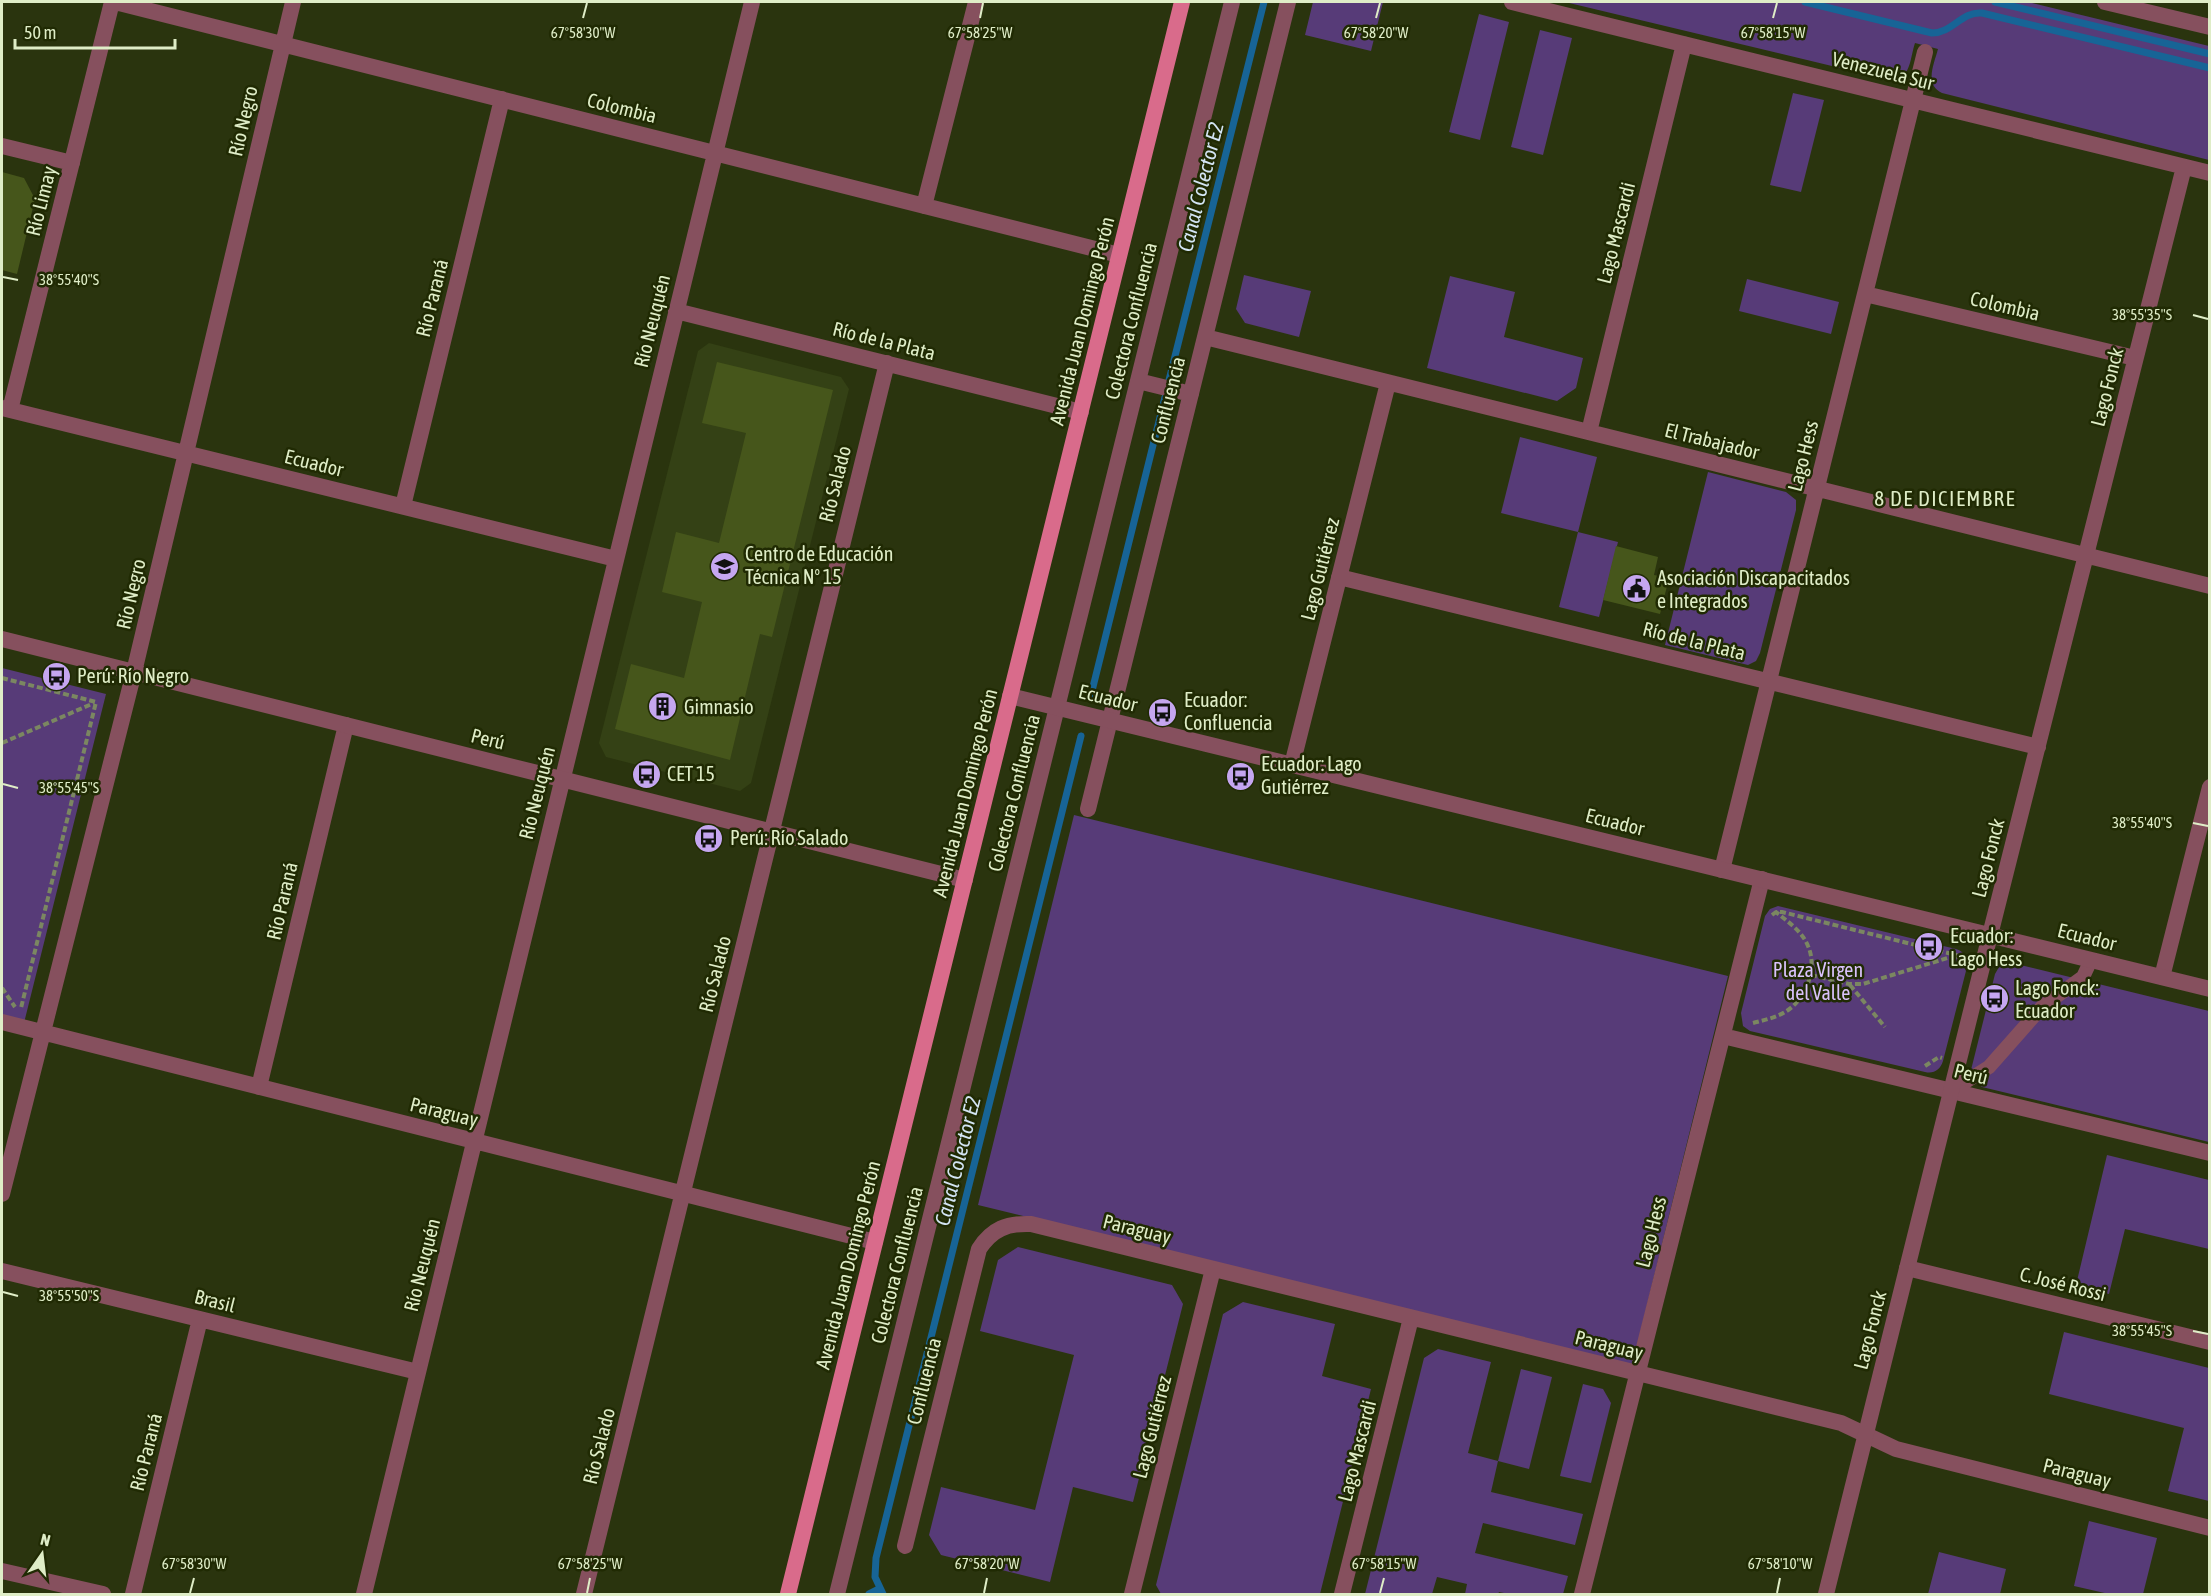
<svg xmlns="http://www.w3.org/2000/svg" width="2211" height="1596" viewBox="0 0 2211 1596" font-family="'Asap Condensed',sans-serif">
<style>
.built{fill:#344115}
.green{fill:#573b78}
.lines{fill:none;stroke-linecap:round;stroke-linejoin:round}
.stream{stroke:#176496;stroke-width:7}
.building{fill:#46561b}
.path{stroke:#7b8761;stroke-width:4;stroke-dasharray:6 3;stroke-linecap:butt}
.service{stroke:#86505e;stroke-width:14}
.minor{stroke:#86505e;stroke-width:16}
.tertiary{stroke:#86505e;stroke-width:16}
.primary{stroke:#d96b8b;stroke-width:16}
.ticks{fill:none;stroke:#dfedc7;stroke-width:2}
.labels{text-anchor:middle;stroke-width:5;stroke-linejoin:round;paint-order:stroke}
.street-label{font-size:20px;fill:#dfedc7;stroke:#202a03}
.poi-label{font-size:20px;fill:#dfedc7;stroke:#202a03;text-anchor:start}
.park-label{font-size:20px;fill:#dac2fc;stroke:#202a03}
.water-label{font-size:21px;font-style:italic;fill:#d4e5f4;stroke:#202a03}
.neighbourhood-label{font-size:21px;letter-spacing:1.5px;fill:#dfedc7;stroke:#202a03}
.ticks-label{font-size:15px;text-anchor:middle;fill:#dfedc7;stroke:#202a03;stroke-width:5;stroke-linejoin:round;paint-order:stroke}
</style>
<rect width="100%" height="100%" fill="#2a340e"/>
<path class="built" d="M709 343 841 377 849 389 751 783 740 791 606 757 599 743 698 351Z"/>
<path class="green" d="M1313 2H1383L1371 51 1305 35Z
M1565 2H2028L2209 46V160L1942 93C1924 85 1934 64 1938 49L1915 43C1910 57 1911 82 1890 80Z
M1479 14 1509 22 1480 140 1449 132Z
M1540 30 1572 38 1543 155 1511 147Z
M1793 93 1824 100 1801 192 1770 185Z
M1244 275 1311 291 1299 337 1245 323 1236 309Z
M1450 276 1515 292 1504 337 1583 358 1576 388 1557 401 1427 368Z
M1747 279 1839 302 1831 334 1739 311Z
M1520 437 1597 457 1578 532 1618 542 1599 617 1559 607 1578 532 1501 513Z
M1708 472 1786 492 1796 500V510L1760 653 1756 661 1748 665 1665 645Z
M2 668 106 694 24 1023 2 1017Z
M1074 815 1728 976 1632 1366 978 1205Z
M1778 906 1956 949C1965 952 1969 959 1967 967L1943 1061C1940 1070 1934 1074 1925 1072L1750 1031 1743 1026 1741 1013 1765 916 1770 909Z
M2012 963 2209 1011V1142L1982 1087 1974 1082 1971 1070 1995 974 1999 967Z
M2107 1155 2209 1180V1249L2125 1229 2109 1294 2076 1285Z
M1018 1247 1172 1285 1183 1304 1133 1502 1073 1487 1050 1582 941 1555 929 1535 941 1487 1035 1510 1074 1355 980 1331 998 1260Z
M1243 1302 1335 1324 1322 1376 1371 1389 1320 1594H1161L1156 1585 1223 1314Z
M2064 1332 2209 1368V1501L2168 1491 2184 1428 2049 1394Z
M1438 1349 1491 1362 1468 1453 1498 1461 1521 1369 1552 1377 1529 1469 1498 1461 1491 1492 1583 1514 1575 1545 1483 1523 1475 1553 1568 1576 1563 1594H1509L1499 1592 1498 1594H1465L1467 1584 1437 1577 1432 1594H1365L1424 1358Z
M1583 1384 1603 1389 1611 1403 1591 1483 1560 1476Z
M2089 1521 2157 1538 2143 1594H2109L2074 1586Z
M1939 1552 2006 1569 2000 1594H1928Z"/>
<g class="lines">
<path class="stream" d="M1805 2 1932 33C1952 33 1962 11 1982 13L2210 68
M1995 2 2210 54
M1169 380 1264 2
M1091 695 1165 397
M869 1594 879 1589
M883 1594 875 1577 876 1558 1081 736"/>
</g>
<path class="building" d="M2 172 24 178 35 199 17 274 2 270Z
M717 362 833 390 772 637 760 634 730 760 615 729 631 664 684 678 702 602 662 592 676 532 719 543 746 433 702 423Z
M1616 546 1658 557 1654 575 1669 578 1660 614 1603 600Z"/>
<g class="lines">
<path class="path" d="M2 678 96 702 21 1008
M2 743 94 703
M1772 915 1776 912H1782L1956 955 1960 959 1961 967
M1811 975 1849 984H1863L1954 956
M1850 985 1885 1027
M2 988 15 1007
M1753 1023C1764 1020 1775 1018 1785 1012 1806 1000 1818 968 1808 946 1802 931 1788 922 1776 912
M1925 1066 1939 1057 1942 1058"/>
<path class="service" d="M1951 1091 1989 1067 2042 1007 2083 977 2091 960"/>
<path class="minor" d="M115 2 1119 255
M1512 2 2210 173
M2 146 72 163
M924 206 976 2
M1865 294 2135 358
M676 311 1081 412
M1205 337 2210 586
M1138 381 1191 394
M2 408 616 559
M10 410 112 2
M1589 432 1684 44
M403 506 502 99
M1339 577 2038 747
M1292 765 1388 383
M1088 809 1288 2
M1722 870 1925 52
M1990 935 2184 167
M2162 977 2210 787
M2 1022 875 1242
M1723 1036 2210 1153
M259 1087 346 725
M2 1194 134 672 293 2
M1907 1268 2210 1342
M2 1271 418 1372
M905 1546 979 1249C992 1229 1007 1223 1031 1224L1841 1423 1896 1449 2210 1528
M133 1594 200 1319
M364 1594 752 2
M584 1594 887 363
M837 1594 1232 2
M1132 1594 1213 1269
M1342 1594 1411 1318
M1582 1594 1762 879"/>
<path class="tertiary" d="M2105 2 2210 27
M2 639 965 880
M1010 696 2210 989
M2 1571 103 1594
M1826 1594 1990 935"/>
<path class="primary" d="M788 1594 1182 2"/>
</g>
<path class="ticks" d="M583 18 587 3M980 18 983 3M1376 18 1380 3M1773 18 1777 3M3 277 18 280M2193 315 2208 319M3 784 18 788M2193 823 2208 826M3 1292 18 1296M2193 1331 2208 1334M190 1593 194 1578M587 1593 590 1578M984 1593 987 1578M1380 1593 1384 1578M1777 1593 1780 1578"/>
<defs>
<symbol id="school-disc" viewBox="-11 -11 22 22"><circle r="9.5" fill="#c5a6f0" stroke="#202a03"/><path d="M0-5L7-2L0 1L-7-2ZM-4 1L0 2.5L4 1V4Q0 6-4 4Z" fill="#111"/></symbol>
<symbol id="civic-disc" viewBox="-11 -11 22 22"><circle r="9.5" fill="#c5a6f0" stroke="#202a03"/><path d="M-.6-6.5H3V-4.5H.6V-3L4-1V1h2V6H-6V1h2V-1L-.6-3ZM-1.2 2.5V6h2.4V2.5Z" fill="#111"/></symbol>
<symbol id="bus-disc" viewBox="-11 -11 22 22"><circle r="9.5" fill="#c5a6f0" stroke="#202a03"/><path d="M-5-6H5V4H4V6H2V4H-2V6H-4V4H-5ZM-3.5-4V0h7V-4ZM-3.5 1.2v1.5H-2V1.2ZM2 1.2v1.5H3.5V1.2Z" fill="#111"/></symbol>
<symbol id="building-disc" viewBox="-11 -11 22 22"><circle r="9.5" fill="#c5a6f0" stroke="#202a03"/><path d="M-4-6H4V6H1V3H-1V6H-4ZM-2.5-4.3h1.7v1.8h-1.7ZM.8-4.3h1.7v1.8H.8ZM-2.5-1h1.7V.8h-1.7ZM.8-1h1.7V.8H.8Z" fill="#111"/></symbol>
</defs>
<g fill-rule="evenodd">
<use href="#school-disc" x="708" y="550" width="33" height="33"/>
<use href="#civic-disc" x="1620" y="572" width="33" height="33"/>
<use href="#bus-disc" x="40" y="660" width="33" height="33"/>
<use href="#building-disc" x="646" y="690" width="33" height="33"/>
<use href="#bus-disc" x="1146" y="696" width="33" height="33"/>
<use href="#bus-disc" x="630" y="758" width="33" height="33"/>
<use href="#bus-disc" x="1224" y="760" width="33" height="33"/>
<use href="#bus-disc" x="692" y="822" width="33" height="33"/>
<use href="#bus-disc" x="1912" y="930" width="33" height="33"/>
<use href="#bus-disc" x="1978" y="982" width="33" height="33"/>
</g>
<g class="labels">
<g class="street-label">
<text transform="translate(1883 71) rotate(14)" y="7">Venezuela Sur</text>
<text transform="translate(622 108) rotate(14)" y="7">Colombia</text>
<text transform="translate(243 121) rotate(-77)" y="7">Río Negro</text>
<text transform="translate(41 201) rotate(-76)" y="7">Río Limay</text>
<text transform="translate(1616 233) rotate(-76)" y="7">Lago Mascardi</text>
<text transform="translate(432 298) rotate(-76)" y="7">Río Paraná</text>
<text transform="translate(2005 306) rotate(13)" y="7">Colombia</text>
<text transform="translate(652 321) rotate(-76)" y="7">Río Neuquén</text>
<text transform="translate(1082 321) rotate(-76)" y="7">Avenida Juan Domingo Perón</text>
<text transform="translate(1131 321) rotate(-76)" y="7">Colectora Confluencia</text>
<text transform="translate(884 341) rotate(14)" y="7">Río de la Plata</text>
<text transform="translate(2107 387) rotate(-76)" y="7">Lago Fonck</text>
<text transform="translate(1168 400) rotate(-76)" y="7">Confluencia</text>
<text transform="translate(1712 441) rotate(14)" y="7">El Trabajador</text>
<text transform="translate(1803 456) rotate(-76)" y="7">Lago Hess</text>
<text transform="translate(314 463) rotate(14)" y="7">Ecuador</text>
<text transform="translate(835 484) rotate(-76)" y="7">Río Salado</text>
<text transform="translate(1320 569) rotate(-76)" y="7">Lago Gutiérrez</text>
<text transform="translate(131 594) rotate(-77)" y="7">Río Negro</text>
<text transform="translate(1694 641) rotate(14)" y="7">Río de la Plata</text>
<text transform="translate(1108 698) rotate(14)" y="7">Ecuador</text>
<text transform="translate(488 739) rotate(14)" y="7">Perú</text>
<text transform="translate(537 793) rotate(-76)" y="7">Río Neuquén</text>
<text transform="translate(965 793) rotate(-76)" y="7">Avenida Juan Domingo Perón</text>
<text transform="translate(1014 793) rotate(-76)" y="7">Colectora Confluencia</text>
<text transform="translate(1615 822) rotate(14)" y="7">Ecuador</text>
<text transform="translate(1988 858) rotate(-76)" y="7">Lago Fonck</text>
<text transform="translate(282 901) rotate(-77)" y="7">Río Paraná</text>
<text transform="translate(2087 937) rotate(14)" y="7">Ecuador</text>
<text transform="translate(715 974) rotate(-76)" y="7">Río Salado</text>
<text transform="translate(1971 1074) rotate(14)" y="7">Perú</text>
<text transform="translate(444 1112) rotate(14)" y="7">Paraguay</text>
<text transform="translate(1137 1229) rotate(14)" y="7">Paraguay</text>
<text transform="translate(1651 1232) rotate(-76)" y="7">Lago Hess</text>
<text transform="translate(422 1265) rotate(-76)" y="7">Río Neuquén</text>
<text transform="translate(848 1265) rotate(-76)" y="7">Avenida Juan Domingo Perón</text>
<text transform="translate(897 1265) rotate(-76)" y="7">Colectora Confluencia</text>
<text transform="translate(2063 1284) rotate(14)" y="7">C. José Rossi</text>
<text transform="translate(215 1301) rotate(14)" y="7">Brasil</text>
<text transform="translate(1870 1330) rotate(-76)" y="7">Lago Fonck</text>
<text transform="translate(1609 1345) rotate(14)" y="7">Paraguay</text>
<text transform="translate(924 1381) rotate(-76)" y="7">Confluencia</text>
<text transform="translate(1152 1427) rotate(-76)" y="7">Lago Gutiérrez</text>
<text transform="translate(599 1446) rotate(-76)" y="7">Río Salado</text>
<text transform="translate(1357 1451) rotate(-76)" y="7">Lago Mascardi</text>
<text transform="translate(146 1452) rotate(-76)" y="7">Río Paraná</text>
<text transform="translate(2077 1473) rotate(14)" y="7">Paraguay</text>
</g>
<g class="poi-label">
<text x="745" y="561">Centro de Educación<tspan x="745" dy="23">Técnica N° 15</tspan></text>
<text x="1657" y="585">Asociación Discapacitados<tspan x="1657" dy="23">e Integrados</tspan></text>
<text x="77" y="683">Perú: Río Negro</text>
<text x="1184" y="707">Ecuador:<tspan x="1184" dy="23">Confluencia</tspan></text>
<text x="684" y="714">Gimnasio</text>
<text x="1261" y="771">Ecuador: Lago<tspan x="1261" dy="23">Gutiérrez</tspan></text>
<text x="667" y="781">CET 15</text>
<text x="730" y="845">Perú: Río Salado</text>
<text x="1950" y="943">Ecuador:<tspan x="1950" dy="23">Lago Hess</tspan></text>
<text x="2015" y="995">Lago Fonck:<tspan x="2015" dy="23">Ecuador</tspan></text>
</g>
<g class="park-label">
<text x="1818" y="977">Plaza Virgen<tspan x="1818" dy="23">del Valle</tspan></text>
</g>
<g class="water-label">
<text transform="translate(1201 187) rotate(-76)" y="7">Canal Colector E2</text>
<text transform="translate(958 1161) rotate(-76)" y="7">Canal Colector E2</text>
</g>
<g class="neighbourhood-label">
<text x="1945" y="506">8 DE DICIEMBRE</text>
</g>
</g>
<g class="ticks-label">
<text x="1376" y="38">67°58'20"W</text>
<text x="1773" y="38">67°58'15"W</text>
<text x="583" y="38">67°58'30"W</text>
<text x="980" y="38">67°58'25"W</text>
<text x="69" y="285">38°55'40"S</text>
<text x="2142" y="320">38°55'35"S</text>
<text x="69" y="793">38°55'45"S</text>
<text x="2142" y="828">38°55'40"S</text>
<text x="69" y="1301">38°55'50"S</text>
<text x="2142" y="1336">38°55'45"S</text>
<text x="194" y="1569">67°58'30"W</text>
<text x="590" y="1569">67°58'25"W</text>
<text x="987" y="1569">67°58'20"W</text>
<text x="1384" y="1569">67°58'15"W</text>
<text x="1780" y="1569">67°58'10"W</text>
</g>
<rect width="2211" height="1596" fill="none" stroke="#dfedc7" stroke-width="6"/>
<g transform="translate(42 1554) rotate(14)" stroke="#202a03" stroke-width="4.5" paint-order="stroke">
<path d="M0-4.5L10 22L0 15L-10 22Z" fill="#dfedc7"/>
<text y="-9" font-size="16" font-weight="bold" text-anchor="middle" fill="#dfedc7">N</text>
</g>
<path d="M15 39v9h160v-9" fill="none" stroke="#dfedc7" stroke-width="3"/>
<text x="24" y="39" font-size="18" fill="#dfedc7" stroke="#202a03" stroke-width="4.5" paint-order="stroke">50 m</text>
</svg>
